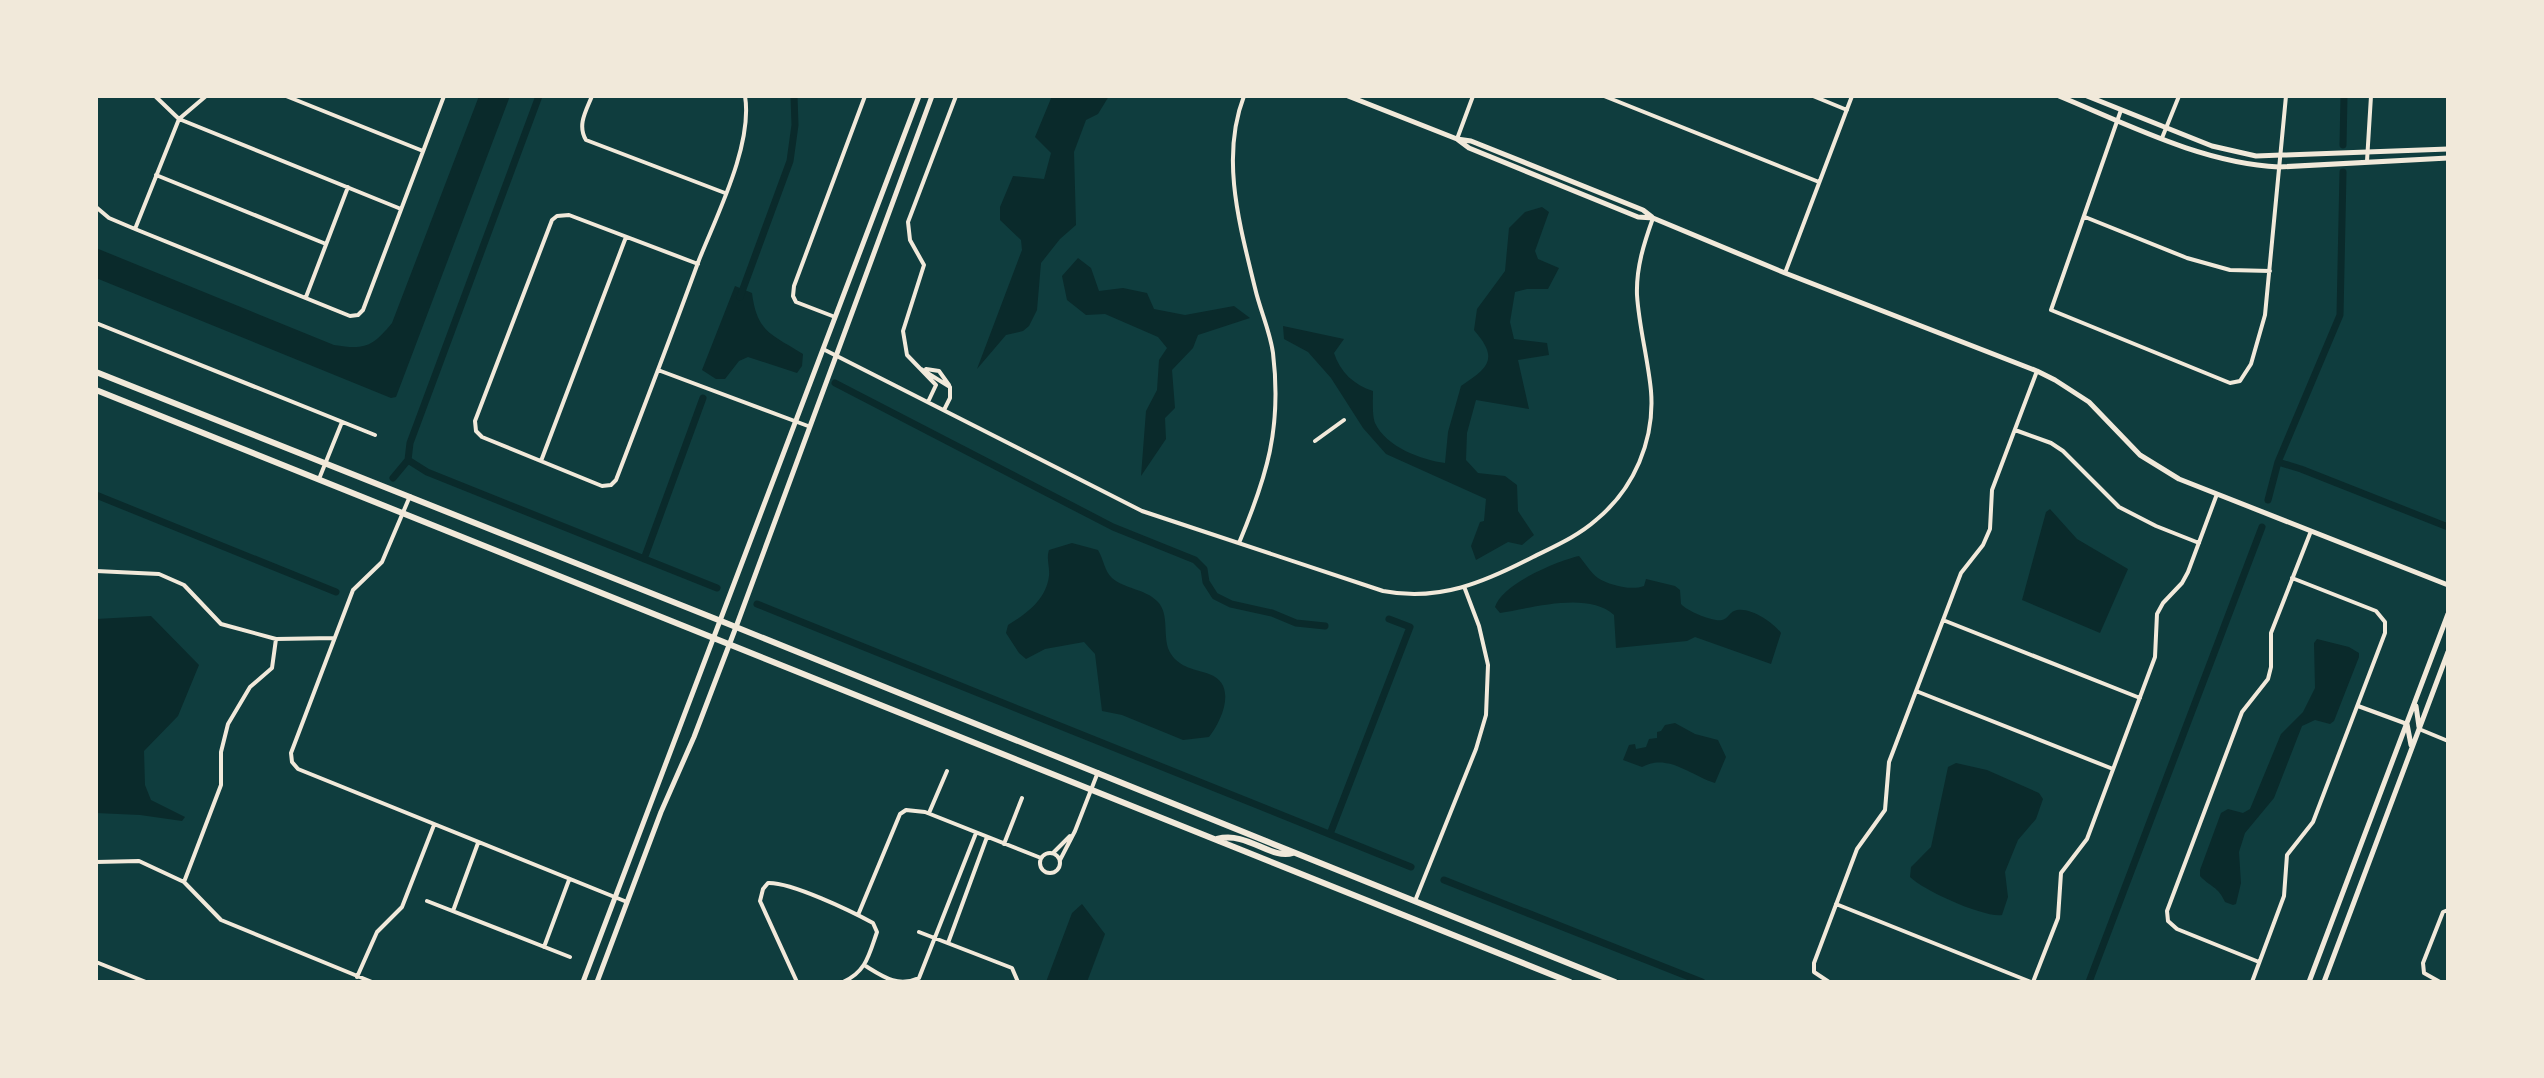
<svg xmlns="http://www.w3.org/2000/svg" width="2544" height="1078" viewBox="0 0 2544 1078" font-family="'Public Sans',sans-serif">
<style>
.water{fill:#0a2a2b}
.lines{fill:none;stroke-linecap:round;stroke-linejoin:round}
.canal{stroke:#0a2a2b;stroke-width:7}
.minor{stroke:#f1e9da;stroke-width:4}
.tertiary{stroke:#f1e9da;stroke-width:5}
.secondary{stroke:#f1e9da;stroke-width:5}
.primary{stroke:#f1e9da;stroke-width:6}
</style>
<rect width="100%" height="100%" fill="#0f3d3e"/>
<path class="water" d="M479 96H510L396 397 391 398 96 278V248L334 345C365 350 372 347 392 323Z
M1052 96H1109L1098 114 1086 120 1074 152 1076 225 1060 239 1041 263 1037 310 1029 326 1023 331 1006 335 977 369 1022 250 1021 240 1000 220V207L1013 176 1044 179 1051 153 1035 137Z
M1542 207 1549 212 1535 251 1538 259 1559 268 1548 289H1527L1515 292 1510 322 1514 339 1547 343 1549 355 1518 360 1529 409 1476 400 1467 433 1466 460 1478 473 1505 476 1517 485 1518 511 1534 535 1522 545 1508 542 1476 560 1471 546 1480 522 1484 521 1486 499 1386 454 1363 428 1331 378 1308 352 1284 339 1283 326 1344 339 1334 353C1340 372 1354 385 1373 391 1373 400 1372 415 1375 423 1386 447 1422 460 1445 463L1448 432 1461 386C1489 367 1499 359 1474 330L1477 309 1505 271 1509 228 1525 212Z
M1078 258 1091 268 1099 291 1123 288 1147 293 1154 309 1185 315 1234 306 1250 318 1198 335 1193 348 1172 370 1175 408 1165 418 1166 439 1141 476 1146 411 1157 390 1159 360 1167 348 1158 337 1105 314 1086 315 1067 300 1062 276Z
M735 286 752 293C757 333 772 334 803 354L802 366 797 373 748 357 739 361 725 379H716L702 370Z
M2050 509 2077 539 2128 569 2100 633 2022 600 2046 512Z
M1072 543 1098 550C1104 560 1104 570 1112 578 1125 589 1145 589 1157 601 1171 614 1161 639 1171 654 1180 668 1195 669 1209 674 1238 684 1222 721 1209 737L1183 740 1122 715 1102 711 1095 654 1084 642 1045 649 1026 659 1019 653 1006 633 1008 625C1026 614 1046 600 1049 576 1050 567 1046 559 1049 550Z
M1579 556C1585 563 1591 573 1598 578 1609 585 1631 591 1644 586L1646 579 1675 586 1680 590 1681 604C1687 611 1713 622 1722 620 1728 619 1730 611 1737 610 1751 607 1774 623 1781 633L1771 664 1695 637 1687 641 1616 648 1614 615C1588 591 1532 608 1500 613L1495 607C1502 584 1557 561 1579 556Z
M151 616 199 665 178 716 144 751 145 785 151 800 185 817 182 821 140 815 96 813V619Z
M2317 639 2349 647 2359 653V657L2334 721 2330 724 2315 720 2302 726 2274 798 2245 833 2239 852 2241 883 2236 904 2233 905 2225 902C2218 886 2210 887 2200 876V870L2221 813 2228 809 2243 813 2250 809 2281 734 2303 712 2315 688 2314 643Z
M1675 723 1695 734 1718 740 1726 757 1715 783C1690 775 1668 753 1642 767L1623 760 1629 745 1635 744 1636 749 1646 747 1649 739 1657 738V732L1661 731 1665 725Z
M1956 763 1987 770 2039 793 2043 799 2036 819 2018 840 2005 872 2008 897 2002 915C1985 918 1924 891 1910 877L1911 867C1918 860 1924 854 1931 847L1948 767Z
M1082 904 1105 934 1087 982H1046L1072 913Z"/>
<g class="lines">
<path class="canal" d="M539 96 410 443 408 460 427 472 717 588
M2343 145 2344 96
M740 297 790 161 795 125 794 96
M835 383 1113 527 1195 560 1204 569 1206 582 1215 596 1231 604 1272 613 1296 623 1325 626
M2278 462 2340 315 2343 172
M393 478 408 460
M96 495 336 592
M2268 500 2278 462 2301 469 2448 527
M644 559 703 398
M757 604 1411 867
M1330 834 1410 627 1389 619
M1444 880 1702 982
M2089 982 2262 527"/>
<path class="minor" d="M155 96 179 119 401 209
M286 96 423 151
M592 96C586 111 577 125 586 140L725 193
M1604 96 1819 182
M1813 96 1847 110
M2121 110 2051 310 2230 383 2240 381 2251 364 2265 315 2286 96
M2162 138 2179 96
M1457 139 1473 96
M2367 161 2371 96
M156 175 326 244
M96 207 109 218 135 229 350 316 358 315 363 310 444 96
M2085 217 2187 258 2230 270 2270 271
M135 229 179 119 206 96
M698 264 569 215 557 216 552 220 475 421 476 431 482 437 602 486 611 485 616 480C644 407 672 334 699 260 717 215 753 144 745 96
M1785 273 1852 96
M306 297 348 187
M835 317 796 302 793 296 794 286 865 96
M96 323 375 435
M823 349 1142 511 1383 591C1439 602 1485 582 1533 557 1555 546 1578 536 1596 520 1634 489 1655 440 1651 391 1648 359 1639 327 1637 295 1636 268 1644 243 1653 218
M921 369 950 387V398L944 410
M926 369 939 371 949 385
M658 370 808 426
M928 402 936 385 907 355 903 331 924 265 910 240 908 222 956 96
M2015 430 2051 443 2063 451 2119 507 2156 526 2199 543
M1315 441 1344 420
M541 461 626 237
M319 479 342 422
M410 496 382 562 353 590 291 753 292 762 298 769 627 902
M1239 543C1267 476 1282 428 1273 353 1270 331 1260 310 1255 288 1240 226 1220 158 1244 96
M96 571 159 574 184 585 221 624 276 639 334 638
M1943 620 2140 698
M1916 691 2113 769
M2358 706 2407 724
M2419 729 2448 741
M929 813 947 771
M1004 844 1022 798
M1040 863a10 10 0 1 1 20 0a10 10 0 1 1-20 0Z
M1053 853 1070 836
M1060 860 1075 831 1098 772
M96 862 139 861 184 882 221 920 372 982
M184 882 221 785V752L228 724 250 687 272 668 276 639
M427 901 570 957
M1415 901 1476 749 1486 715 1488 665 1479 626 1465 589
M1836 904 2031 982
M453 911 478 843
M858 915 900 814 906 810 925 812 1041 858
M919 932 1012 968 1018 982
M948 943 987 837
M544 947 569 880
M96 962 146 982
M2259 962 2177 929 2168 921 2167 911 2242 712 2268 679 2271 667V633L2311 531
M864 965C882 976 897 988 919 978L976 833
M357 977 377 932 402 907 434 825
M797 982 760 901 763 889 768 883C791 882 851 911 873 923L877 932C869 955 866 972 843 982
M1829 982 1814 972V963L1857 849 1885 810 1889 762 1961 573 1983 545 1990 529 1992 490 2037 371
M2033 982 2058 918 2061 873 2087 839 2155 657 2157 614 2163 603 2182 583 2188 572 2217 494
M2252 982 2284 896 2287 855 2313 822 2385 633V622L2376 611 2292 578
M2440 982 2424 973 2423 963 2443 912 2448 910"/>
<path class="tertiary" d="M1348 96 1457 139 1471 141 1643 210 1652 217
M2059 96C2129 125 2202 163 2279 167L2448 158
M2087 96 2212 146 2256 156 2448 149
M1457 139 1469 148 1638 217 1653 218 1785 273 2037 371 2055 380 2089 402 2140 455 2179 479 2448 585
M583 982 919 96
M597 982 661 812 694 737 736 627 932 96"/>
<path class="secondary" d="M2416 706 2419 727
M2407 724 2411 745
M2309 982 2448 614
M2324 982 2448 652"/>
<path class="primary" d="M96 372 721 621 1615 982
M96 390 1570 982
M1217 839C1248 831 1270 860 1293 853"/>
</g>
<rect width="2544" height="1078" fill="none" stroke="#f1e9da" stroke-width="196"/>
</svg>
